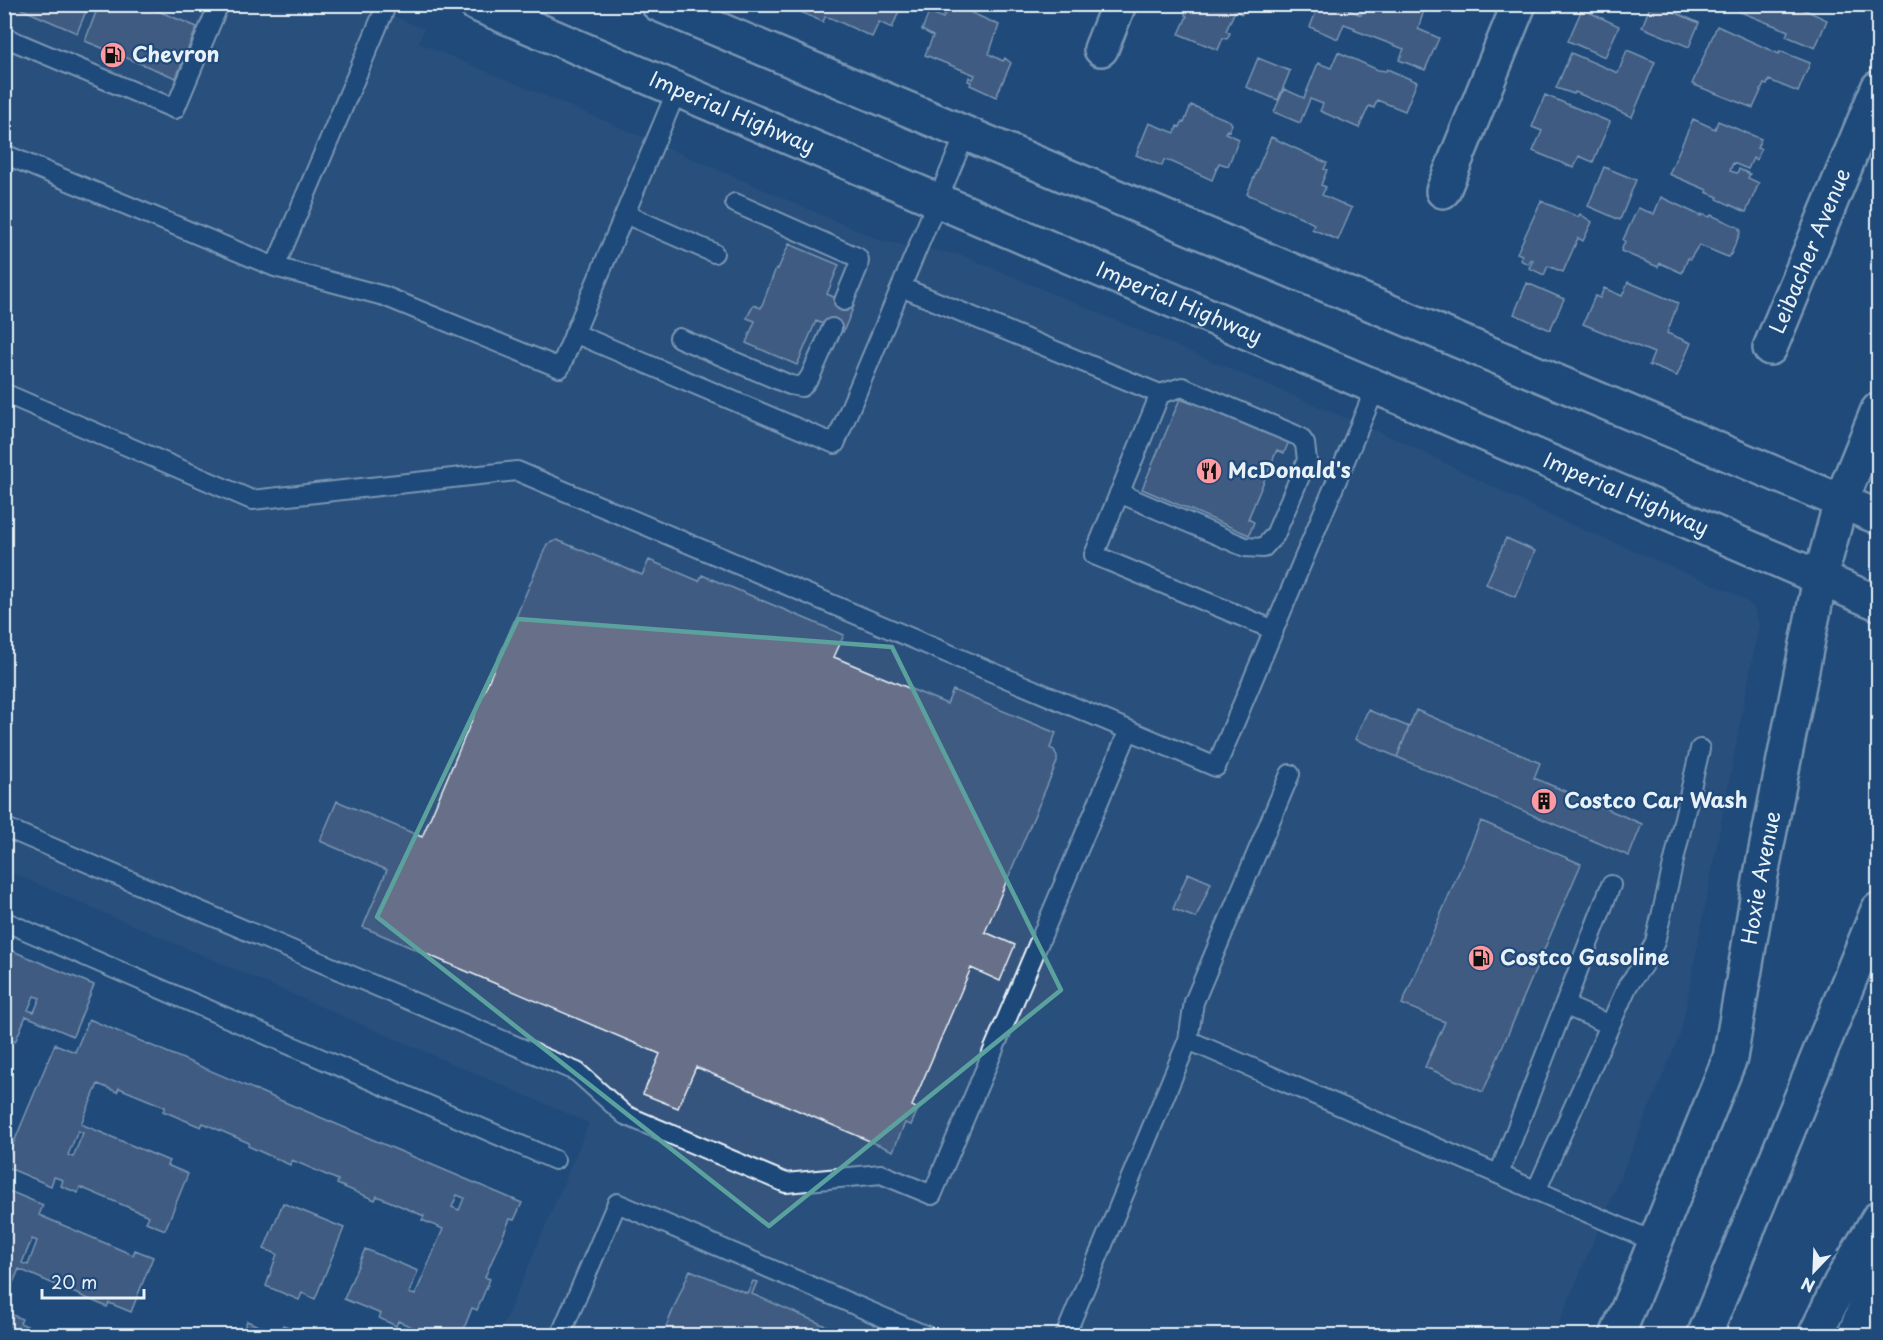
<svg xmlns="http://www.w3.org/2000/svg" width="1883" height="1340" viewBox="0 0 1883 1340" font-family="'Playpen Sans',sans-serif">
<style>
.built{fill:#35557e}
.building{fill:#687089;stroke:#e8f1f8;stroke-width:1.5;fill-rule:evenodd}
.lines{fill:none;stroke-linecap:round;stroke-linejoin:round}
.service-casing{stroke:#e8f1f8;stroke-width:22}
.minor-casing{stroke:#e8f1f8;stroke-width:38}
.secondary-casing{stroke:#e8f1f8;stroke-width:38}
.primary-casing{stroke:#e8f1f8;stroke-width:38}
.motorway-casing{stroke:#e8f1f8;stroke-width:38}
.service{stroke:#1f4a7a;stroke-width:18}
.minor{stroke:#1f4a7a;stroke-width:33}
.secondary{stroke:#1f4a7a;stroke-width:33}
.primary{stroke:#1f4a7a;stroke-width:33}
.motorway{stroke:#1f4a7a;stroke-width:33}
.marked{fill:none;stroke:#5ba19e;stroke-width:4.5;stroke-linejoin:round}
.labels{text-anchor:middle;stroke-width:4.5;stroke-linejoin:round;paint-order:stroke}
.poi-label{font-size:21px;font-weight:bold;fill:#e8f1f8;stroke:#1f4a7a;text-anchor:start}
.street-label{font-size:21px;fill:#e8f1f8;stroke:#1f4a7a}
</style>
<rect width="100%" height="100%" fill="#1f4a7a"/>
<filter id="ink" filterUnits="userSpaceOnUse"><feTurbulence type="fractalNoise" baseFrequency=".0167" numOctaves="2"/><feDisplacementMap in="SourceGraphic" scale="12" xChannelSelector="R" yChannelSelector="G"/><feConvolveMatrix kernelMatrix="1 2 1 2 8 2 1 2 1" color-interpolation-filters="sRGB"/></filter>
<g filter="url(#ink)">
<path class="built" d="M5 5H367L424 29 419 43 620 127 882 241 962 255 1405 443 1556 518 1732 592 1745 600 1754 608 1759 625 1681 1033 1554 1335H499L589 1123 5 870Z"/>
<path class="building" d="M10 4H89L77 33Z
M99 4H141L197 27 176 78 85 41Z
M799 4H902L892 28 879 22 872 37 831 18 825 17 823 22 796 10Z
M949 4H956L958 7 999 25 989 54 1003 61 1005 58 1011 63 996 97 970 85 971 82 968 81 969 77 973 79 975 75 925 55 933 36 922 30 929 12 943 18 945 14 941 13 944 6 948 8Z
M1186 4H1246L1242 14 1235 11 1226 31 1230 33 1227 39 1223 38 1218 50 1179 34 1187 16 1185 15 1188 9 1184 7Z
M1319 4H1335L1361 15 1362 12 1347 4H1426L1418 29 1439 38 1425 70 1399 60 1404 49 1354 30 1355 28 1344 24 1338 39 1310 27Z
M1651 4H1664L1663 7 1699 23 1689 47 1642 27Z
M1740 4H1800L1799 7 1827 20 1815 48 1786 36 1788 31 1738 11Z
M1582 9 1619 26 1605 57 1568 41Z
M1717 26 1779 54 1780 51 1810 63 1798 92 1769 80 1767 85 1764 84 1753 108 1692 84Z
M1627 50 1655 62 1632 117 1575 92 1574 94 1556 88 1571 53 1618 73Z
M1338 52 1378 70 1386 71 1387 69 1417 82 1405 111 1377 100 1374 108 1369 106 1359 128 1320 111 1323 104 1310 99 1300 123 1274 112 1284 89 1304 98 1318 63 1331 68Z
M1258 58 1290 71 1278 100 1246 87Z
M1545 95 1610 122 1593 162 1579 156 1574 168 1533 151 1542 131 1532 127Z
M1191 105 1230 121 1232 124 1229 131 1227 130 1225 133 1239 139 1228 166 1219 163 1212 180 1172 162 1164 160 1162 166 1136 155 1149 123 1175 133 1177 126 1180 127 1182 122 1184 123Z
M1693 119 1715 129 1718 121 1761 139 1757 148 1761 149 1756 160 1753 158 1748 169 1733 163 1730 171 1737 173 1739 169 1750 174 1748 178 1759 183 1746 212 1717 199 1718 197 1706 192 1707 190 1669 174Z
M1271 137 1327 163 1324 169 1327 170 1321 185 1326 187 1322 195 1352 208 1338 240 1312 229 1314 224 1301 217 1247 194Z
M1604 167 1636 180 1620 220 1588 206Z
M1661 197 1701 216V214L1710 217 1711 215 1740 228 1739 230 1741 231 1731 254 1728 257 1699 245 1690 259 1688 258 1682 273 1660 263 1658 267 1621 251 1625 241 1623 240 1638 208 1654 214Z
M1541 201 1578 217 1580 214 1592 222 1583 241 1578 238 1563 272 1548 266 1544 275 1529 268 1533 260 1531 259 1528 264 1520 260 1522 255 1517 253Z
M789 244 839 265 827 294 854 306 843 332 816 321 797 365 746 343 755 321 747 318 753 305 761 308 776 268 778 269Z
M1628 282 1678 303 1667 333 1691 343 1677 376 1649 365 1654 353 1583 324 1595 296 1600 298 1604 288 1622 296Z
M1527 283 1564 299 1550 330 1514 314Z
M1196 396 1290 439 1284 453 1277 450 1248 519 1254 522 1249 535 1142 489 1180 399 1193 404Z
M1506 538 1535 551 1515 597 1486 584Z
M557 540 642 575 649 560 699 581 702 575 844 635 834 657 947 704 953 690 1056 733 1050 748 1054 750 1057 756V762L985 932 1015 945 1000 981 971 968 912 1106 918 1109 911 1125 905 1123 893 1151 696 1067 678 1108 643 1094 660 1054 363 927 387 870 320 841 337 801 422 837 547 544Z
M1368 710 1409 727 1397 757 1355 739Z
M1416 710 1540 763 1534 778 1642 824 1629 856 1397 757Z
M1481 821 1581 864 1483 1092 1425 1067 1445 1022 1402 1004Z
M1188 873 1211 883 1196 918 1173 909Z
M8 949 94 985 73 1036 26 1016 15 1042 11 1040 4 1054V958ZM34 996 40 998 34 1012 28 1010Z
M89 1019 522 1203 514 1220 510 1219 485 1277 490 1279 477 1310 472 1308 461 1336H433L398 1321 396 1326 379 1318 381 1314 344 1299 365 1249 418 1271 409 1293 415 1295 443 1229 422 1220 424 1216 377 1196 375 1200 337 1184 338 1180 292 1160 290 1165 248 1146 249 1143 203 1123 201 1127 163 1111 165 1107 119 1088 117 1092 98 1084 81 1124 169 1161 167 1165 188 1174 165 1230 146 1222 149 1216 80 1187 78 1193 61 1186 63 1180 54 1177 51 1186 4 1166 55 1044 75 1052ZM78 1131 83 1133 73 1157 68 1155ZM457 1195 464 1198 459 1210 452 1207Z
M4 1189 43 1205 39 1215 133 1255 135 1250 153 1257 131 1312 109 1303 107 1307 19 1269 4 1304ZM32 1239 37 1241 28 1265 22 1263Z
M283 1203 344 1228 315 1299 302 1293 299 1300 266 1286 277 1254 264 1249Z
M690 1270 747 1293 753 1281 757 1282 752 1294 849 1336H662Z
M4 1311 22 1319 20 1323 49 1336H4Z
M247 1321 279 1335 283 1325 302 1332 300 1336H241Z"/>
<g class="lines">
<defs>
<path id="service" d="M4 37 175 109 219 4
M4 154 275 267 384 296 560 368 677 90
M735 203 857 257 859 260 858 267 844 301
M625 214 714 253
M275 267 387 4
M901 287 1160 394 1182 387 1291 433 1300 437 1305 444 1307 460 1275 535 1263 548 1245 547 1119 493
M574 333 835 444 965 135
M679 338 790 385 802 387 810 377 832 328
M4 393 252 500 517 471 1216 767 1376 387
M1160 394 1094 555 1274 630
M4 827 577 1072 625 1115 786 1183 881 1174 932 1195 1129 730
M4 921 555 1160
M1564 1005 1610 1025
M1188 1040 1655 1242
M1499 1174 1611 885
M1536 1191 1628 985 1643 965 1655 942 1700 749
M560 1336 617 1203 927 1336
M1065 1336 1188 1040 1194 1002 1290 774"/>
<g id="minor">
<path d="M1101 49 1119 4"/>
<path d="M1443 191 1519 4"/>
<path id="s1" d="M1770 348 1878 88"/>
</g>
<path id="secondary" d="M1841 501 1878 410"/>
<g id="primary">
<path id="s2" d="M476 4 1376 387 1878 603"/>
<path d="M658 4 1878 517"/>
<path id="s3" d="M1617 1336 1730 1058 1761 875 1811 624 1820 579 1841 501"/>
</g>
<path id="motorway" d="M1704 1336 1878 910
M1815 1336 1841 1282 1878 1219
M1854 1336 1869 1298 1878 1258"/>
</defs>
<use href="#service" class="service-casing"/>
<use href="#minor" class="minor-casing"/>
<use href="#secondary" class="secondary-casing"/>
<use href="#primary" class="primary-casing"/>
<use href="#motorway" class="motorway-casing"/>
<use href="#service" class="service"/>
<use href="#minor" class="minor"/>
<use href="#secondary" class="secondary"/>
<use href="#primary" class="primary"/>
<use href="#motorway" class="motorway"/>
</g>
</g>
<path d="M0 0H1883V1340H0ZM518 619 892 647 1061 990 769 1226 377 917Z" fill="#1f4a7a" fill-opacity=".55" fill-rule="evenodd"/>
<path class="marked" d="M518 619 892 647 1061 990 769 1226 377 917Z"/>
<defs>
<symbol id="fuel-disc" viewBox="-11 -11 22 22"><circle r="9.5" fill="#ff9aa2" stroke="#1f4a7a"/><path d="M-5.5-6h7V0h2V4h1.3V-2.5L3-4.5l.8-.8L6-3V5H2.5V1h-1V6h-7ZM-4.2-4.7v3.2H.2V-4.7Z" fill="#111"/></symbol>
<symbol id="restaurant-disc" viewBox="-11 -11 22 22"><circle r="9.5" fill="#ff9aa2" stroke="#1f4a7a"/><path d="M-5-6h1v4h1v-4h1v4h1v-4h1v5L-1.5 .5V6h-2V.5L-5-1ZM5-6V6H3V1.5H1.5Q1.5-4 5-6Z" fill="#111"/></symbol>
<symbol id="building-disc" viewBox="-11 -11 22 22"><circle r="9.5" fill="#ff9aa2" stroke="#1f4a7a"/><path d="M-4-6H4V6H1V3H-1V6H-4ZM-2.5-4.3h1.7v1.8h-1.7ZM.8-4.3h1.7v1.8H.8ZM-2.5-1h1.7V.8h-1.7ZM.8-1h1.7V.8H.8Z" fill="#111"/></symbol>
</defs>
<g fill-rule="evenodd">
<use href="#fuel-disc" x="98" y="40" width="30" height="30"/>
<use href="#restaurant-disc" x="1194" y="456" width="30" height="30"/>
<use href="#building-disc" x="1529" y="786" width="30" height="30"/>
<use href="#fuel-disc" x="1466" y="943" width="30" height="30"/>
</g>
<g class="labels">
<g class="poi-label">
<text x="132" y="62">Chevron</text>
<text x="1228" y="478">McDonald's</text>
<text x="1564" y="808">Costco Car Wash</text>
<text x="1500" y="965">Costco Gasoline</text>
</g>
<g class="street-label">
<text dy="7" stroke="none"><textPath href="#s2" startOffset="278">Imperial Highway</textPath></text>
<text dy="7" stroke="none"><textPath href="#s1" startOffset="105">Leibacher Avenue</textPath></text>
<text dy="7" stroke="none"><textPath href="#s2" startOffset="764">Imperial Highway</textPath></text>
<text dy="7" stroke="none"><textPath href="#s2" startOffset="1250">Imperial Highway</textPath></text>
<text dy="7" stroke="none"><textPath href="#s3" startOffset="483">Hoxie Avenue</textPath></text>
</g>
</g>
<rect width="1883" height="1340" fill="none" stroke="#1f4a7a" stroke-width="24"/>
<rect x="12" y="12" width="1859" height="1316" fill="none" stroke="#e8f1f8" stroke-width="2" filter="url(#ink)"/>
<g transform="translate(1814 1271) rotate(203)" stroke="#1f4a7a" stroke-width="4.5" paint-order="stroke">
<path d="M0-4.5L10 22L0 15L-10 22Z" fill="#e8f1f8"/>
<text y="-9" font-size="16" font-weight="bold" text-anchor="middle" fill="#e8f1f8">N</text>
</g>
<path d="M42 1289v9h102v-9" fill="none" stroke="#e8f1f8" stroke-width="3"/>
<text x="51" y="1289" font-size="18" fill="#e8f1f8" stroke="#1f4a7a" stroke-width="4.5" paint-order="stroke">20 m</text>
</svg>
